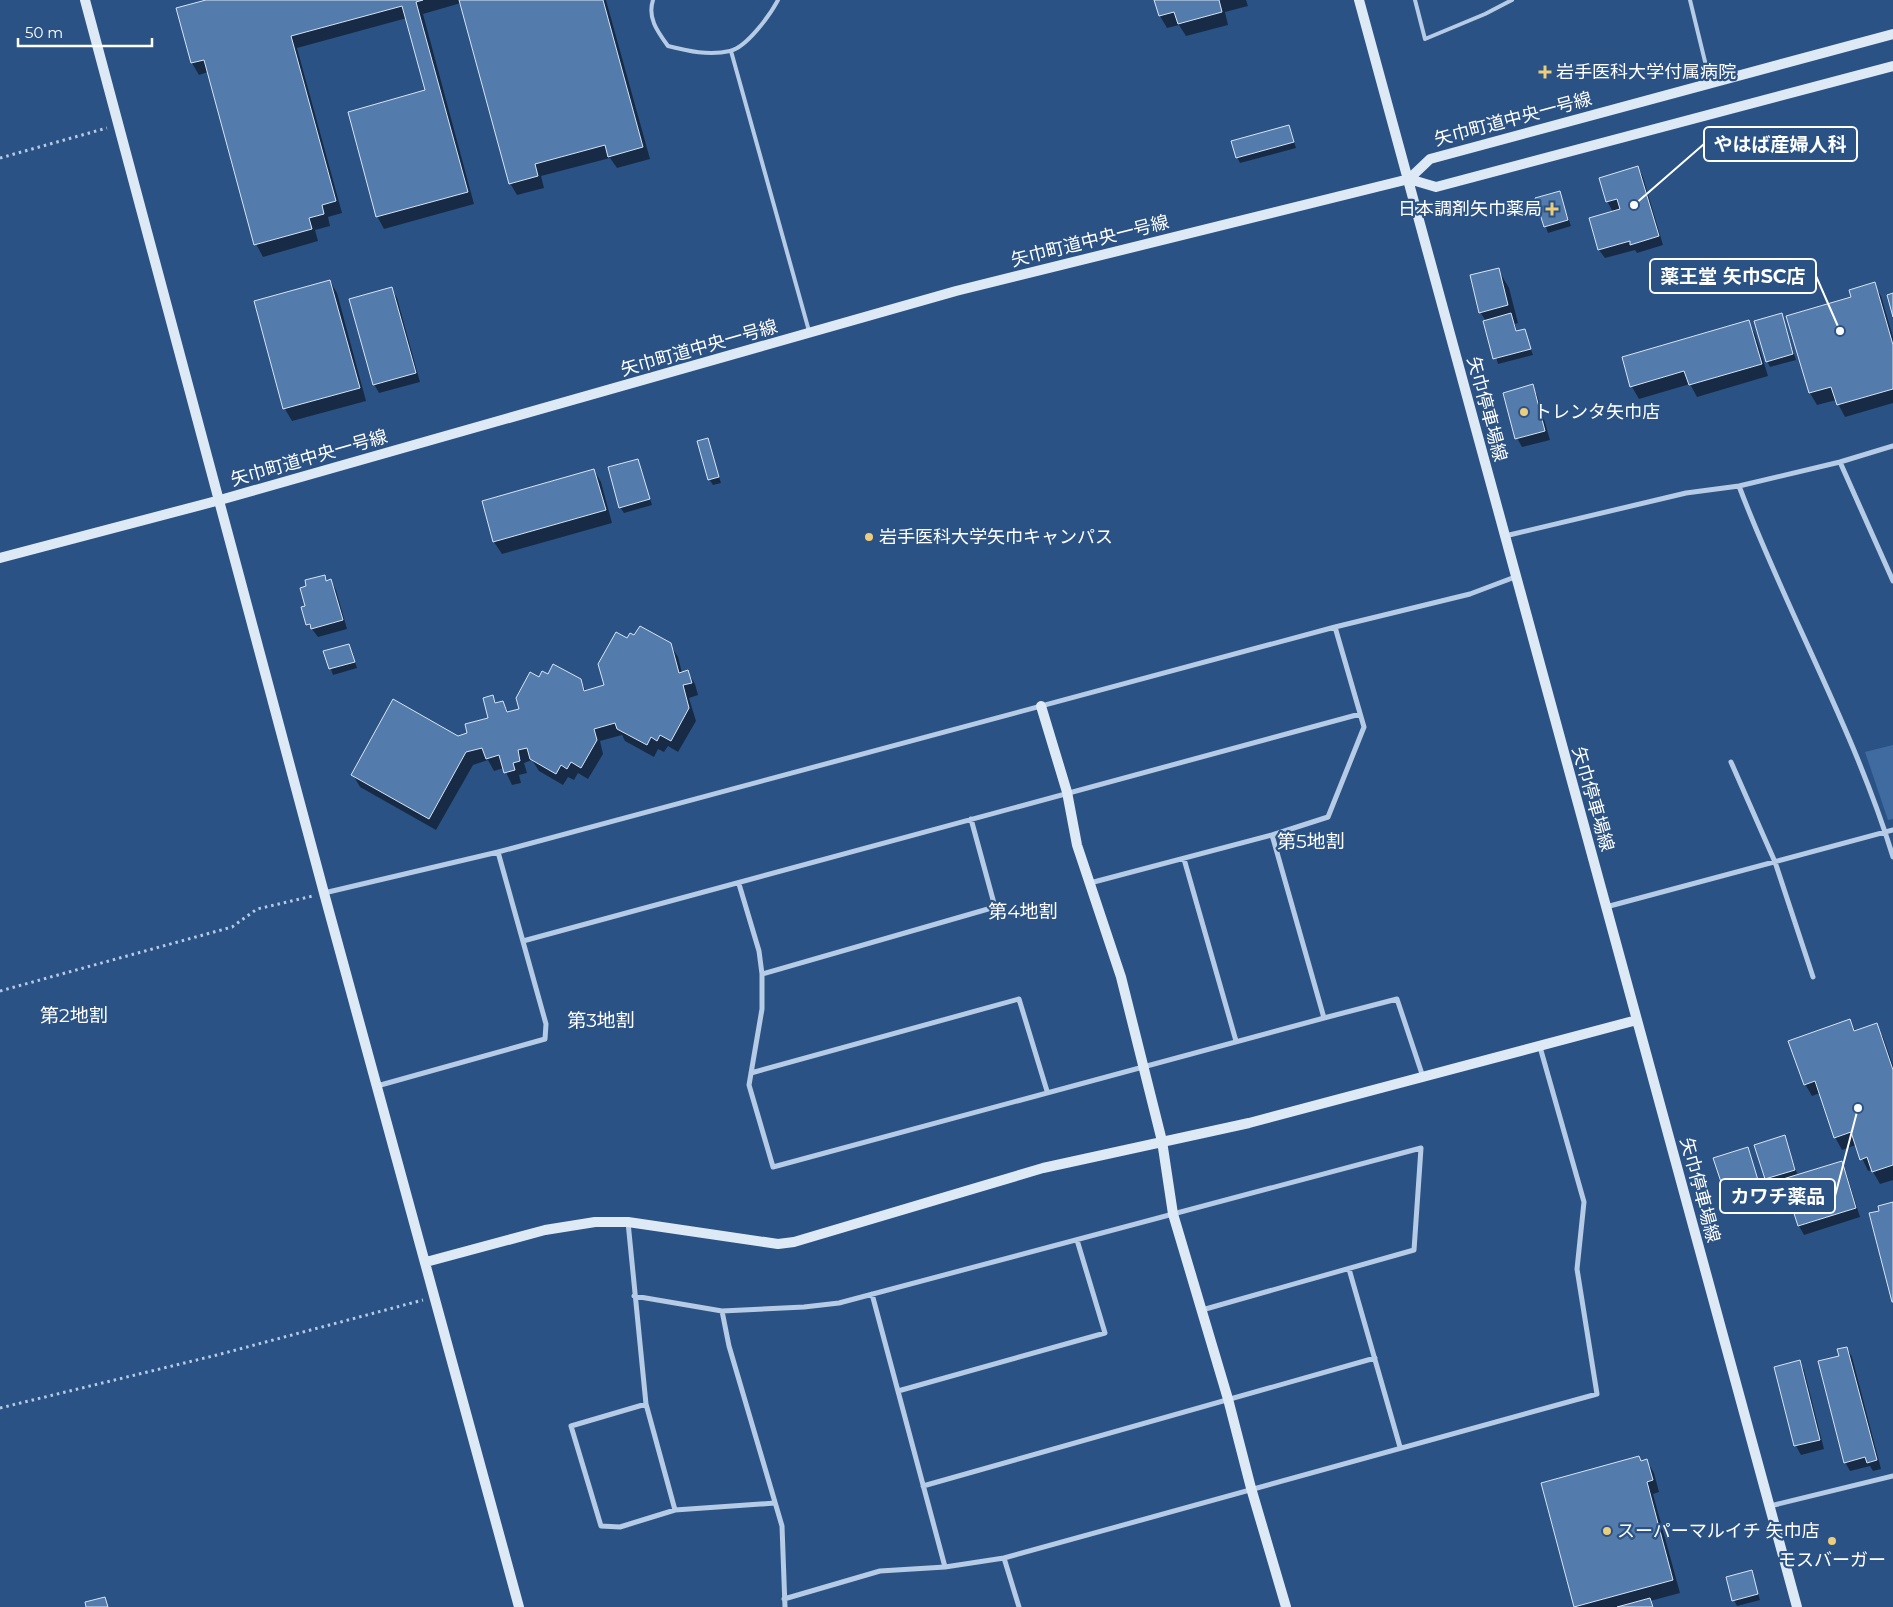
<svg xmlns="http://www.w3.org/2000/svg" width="1893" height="1607" viewBox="0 0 1893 1607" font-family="Montserrat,'Noto Sans JP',sans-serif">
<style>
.green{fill:#406ba0}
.shadow{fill:#0007}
.building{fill:#537bab;stroke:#d8e5f5}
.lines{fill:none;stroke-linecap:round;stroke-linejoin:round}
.path{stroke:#b5cbe6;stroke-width:3;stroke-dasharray:2.5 4;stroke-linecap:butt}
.lane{stroke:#b5cbe6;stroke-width:4}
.street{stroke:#b5cbe6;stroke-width:5}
.secondary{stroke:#dee9f6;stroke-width:10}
.poi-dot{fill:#eccc7d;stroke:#2b5284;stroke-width:2}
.labels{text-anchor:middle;stroke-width:4.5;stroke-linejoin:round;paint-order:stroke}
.poi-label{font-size:18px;fill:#fff;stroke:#2b5284;text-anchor:start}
.street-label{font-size:18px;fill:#fff;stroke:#2b5284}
.neighbourhood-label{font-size:19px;fill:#fff;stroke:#2b5284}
.leader{fill:none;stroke:#fff;stroke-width:2}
.callout-dot{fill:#fff;stroke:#2b5284;stroke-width:2}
.callout{fill:#2b5284;stroke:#fff;stroke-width:2}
.callout-label{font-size:19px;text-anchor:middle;font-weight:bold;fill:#fff}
</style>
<rect width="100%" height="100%" fill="#2b5284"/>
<path class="green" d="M1893 745V819L1888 820 1865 752Z"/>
<path class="shadow" d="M211 0H606L650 159 617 168 610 158 541 176 544 188 517 195 510 183 461 3 423 14 474 204 384 229 377 216 427 91 407 18 297 48 342 213 328 217 330 226 315 230 318 241 263 257 256 244 208 72 199 75 192 63Z
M1156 0H1246L1248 6 1225 12 1228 25 1186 36 1179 25 1167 28 1160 16Z
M1289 127 1296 148 1240 163 1237 157Z
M1638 168 1643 177 1663 245 1637 253 1635 250 1605 258 1599 250 1613 212 1607 201Z
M1559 192 1571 226 1548 233 1536 199Z
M1498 269 1509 288 1518 323 1515 324 1517 332 1524 330 1533 355 1498 364 1486 321 1480 312Z
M330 281 337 293 366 401 292 421 285 409 256 301Z
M1874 284 1881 296 1893 337V403L1845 417 1836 400 1817 405 1810 393 1788 317 1853 298Z
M392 289 397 298 420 382 379 393 374 384Z
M1781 314 1796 360 1770 367 1767 361Z
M1748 322 1755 334 1768 376 1697 397 1690 384 1639 399 1632 387 1623 358Z
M1532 386 1537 395 1550 440 1522 447 1517 438Z
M707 440 721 483 713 485 709 479Z
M638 460 652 505 624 513 620 507Z
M594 470 601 482 612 523 502 554 494 542 483 502Z
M324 576 327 582 331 581 336 590 347 629 318 637 308 624 307 607Z
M627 640 670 644 678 657 682 673 688 672 695 684 698 695 689 698 696 721 678 752 668 746 664 752 658 749 654 757 625 741 622 735 600 741 603 754 588 779 578 773 574 780 568 777 563 785 539 771 532 760 524 763 527 773 519 775 521 783 512 785 504 768 494 771 488 760 473 765 436 830 360 787 353 775 469 734 490 718 492 696 497 704 503 702 509 713 521 710 540 679 548 676 580 680 586 691 606 686Z
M349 645 357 668 333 675 325 652Z
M1850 1021 1856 1032 1876 1025 1883 1037 1893 1065V1180L1880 1184 1872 1170 1868 1171 1856 1145 1842 1150 1835 1137 1820 1093 1812 1096 1805 1084Z
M1784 1137 1798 1176 1841 1163 1846 1172 1860 1217 1804 1235 1799 1226 1785 1180 1769 1184 1766 1179Z
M1747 1149 1760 1186 1728 1196 1725 1190Z
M1847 1348 1852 1357 1881 1469 1873 1471 1870 1466 1850 1471 1845 1462 1841 1356Z
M1799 1361 1804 1370 1824 1449 1801 1455 1796 1446 1775 1367Z
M1639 1457 1642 1462 1647 1461 1654 1473 1659 1492 1653 1494 1680 1593 1650 1601 1654 1607H1576L1542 1484Z
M1751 1571 1760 1600 1737 1606 1734 1600Z"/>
<path class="building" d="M206 0H423L416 2 468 192 376 217 348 112 425 90 402 6 291 36 336 201 322 205 324 214 309 218 312 229 254 245 204 60 191 63 176 8Z
M459 0H603L643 147 608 157 605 145 535 164 538 176 509 184Z
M1154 0H1219L1222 12 1178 24 1174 12 1159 16Z
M1289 125 1294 142 1236 158 1231 141Z
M1638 166 1659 236 1630 245V241L1598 250 1589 218 1620 209 1617 199 1606 202 1599 178Z
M1560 191 1568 220 1544 227 1535 198Z
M1499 268 1508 305 1479 313 1470 275Z
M330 280 360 388 283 409 254 301Z
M1875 282 1893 345V389L1837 405 1831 387 1809 393 1786 316 1851 297 1849 290Z
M392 287 416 373 373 385 349 299Z
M1893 293V317L1887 295Z
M1511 313 1516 331 1525 329 1531 349 1493 359 1483 321Z
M1782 313 1793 354 1766 362 1754 321Z
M1749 320 1762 364 1689 385 1684 371 1630 387 1622 357Z
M1533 384 1545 431 1515 439 1503 393Z
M708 438 719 477 708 480 697 441Z
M638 459 650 499 619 508 608 467Z
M594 469 606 510 493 542 482 501Z
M325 575 326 581 331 579 343 620 311 629 310 624 306 625 301 607 305 606 300 588 306 586 305 580Z
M640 626 671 643 679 673 688 670 692 683 683 685 689 708 671 741 660 735 657 741 651 737 647 745 617 729 615 723 594 729 597 740 581 768 571 762 567 769 561 765 556 774 530 759 527 748 518 750 520 761 513 763 515 770 504 773 499 755 486 759 482 748 466 752 429 819 351 775 393 699 458 736 467 733 465 724 488 718 483 698 493 695 495 703 503 701 507 712 519 709 516 698 530 672 539 677 542 671 548 674 553 664 581 679 584 691 604 685 598 664 616 632 627 638 630 633 634 635Z
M349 644 355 662 329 669 323 651Z
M1850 1019 1854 1031 1877 1023 1893 1070V1165L1872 1172 1867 1157 1860 1160 1851 1132 1834 1138 1815 1081 1804 1085 1788 1041Z
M1785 1135 1795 1170 1765 1179 1754 1145Z
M1748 1147 1758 1180 1724 1191 1713 1158Z
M1842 1161 1856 1208 1798 1226 1783 1179Z
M1893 1202V1302H1892L1869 1213 1879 1211 1878 1206Z
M1847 1347 1877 1460 1867 1463 1865 1457 1844 1463 1818 1361 1839 1356 1837 1349Z
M1800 1360 1820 1440 1794 1446 1774 1367Z
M1639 1456 1641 1461 1647 1459 1653 1480 1647 1482 1673 1580 1574 1607 1541 1483Z
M1752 1570 1758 1594 1732 1601 1726 1577Z
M105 1597 108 1607H86L85 1602Z
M1650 1598 1653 1607H1617Z"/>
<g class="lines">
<path class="path" d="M0 158 107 128
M0 991 232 927 257 909 313 896
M0 1408 217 1355 423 1300"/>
<path class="lane" d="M653 0C647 18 658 32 668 46 688 51 709 56 730 51 747 47 770 15 778 0
M1415 0 1425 39 1485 14 1512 0
M1690 0 1710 82
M731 51 809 331"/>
<path class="street" d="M1840 462 1893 581
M1739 486C1786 611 1854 729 1893 857
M1505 536 1686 493 1739 486 1840 462 1893 446
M1731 762 1775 862 1813 977
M1184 859 1236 1041
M1090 883 1272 835 1328 817 1364 727 1335 627
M739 884 759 951 762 974V1009L749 1085 773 1167 1324 1018 1272 835
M324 893 498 852 1335 627 1470 594 1515 577
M1606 907 1893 830
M523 941C803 867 1081 788 1360 714
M762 974 995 907 971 819
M1324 1018 1397 999 1423 1077
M751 1073 1019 999 1047 1091
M377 1086 545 1039 546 1024 498 852
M628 1222 646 1404 675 1510
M1349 1269 1400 1447
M634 1296 722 1311 804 1307 839 1303 1421 1148 1414 1250 1202 1310
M722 1311 729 1346 782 1526 785 1607
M898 1391 1105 1333 1077 1240
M646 1404 571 1426 601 1526 620 1527 675 1510 775 1503
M923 1486 1375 1358
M1770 1506 1893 1476
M945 1567 1004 1558
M784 1599 880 1571 945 1567 872 1294
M1019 1607 1004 1558 1597 1394 1577 1269 1584 1202 1540 1047"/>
<path class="secondary" d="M85 0 324 893 519 1607
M1359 0 1797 1607
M1409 179 1436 187 1893 66
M0 558 220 500 956 291 1409 179 1430 159 1893 34
M1041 706 1067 792 1077 845 1121 977 1162 1141 1173 1214 1228 1399 1251 1488 1286 1607
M426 1262 545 1230 595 1222H628L778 1244 794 1242 1043 1168 1249 1123 1637 1020"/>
</g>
<g class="poi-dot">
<path d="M1542.5 64.5h5v5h5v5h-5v5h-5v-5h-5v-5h5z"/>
<path d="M1549.5 201.5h5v5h5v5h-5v5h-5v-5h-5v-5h5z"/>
<circle cx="1524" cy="412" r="5"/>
<circle cx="869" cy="537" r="5"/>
<circle cx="1607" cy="1531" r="5"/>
<circle cx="1832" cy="1541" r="5"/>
</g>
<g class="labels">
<g class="poi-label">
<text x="1556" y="78">岩手医科大学付属病院</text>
<text x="1542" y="215" text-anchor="end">日本調剤矢巾薬局</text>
<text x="1534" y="418">トレンタ矢巾店</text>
<text x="879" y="543">岩手医科大学矢巾キャンパス</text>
<text x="1617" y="1537">スーパーマルイチ 矢巾店</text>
<text x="1832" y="1566" text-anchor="middle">モスバーガー</text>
</g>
<g class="street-label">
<text transform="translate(1513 119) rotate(-15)" y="6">矢巾町道中央一号線</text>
<text transform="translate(1090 241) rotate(-14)" y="6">矢巾町道中央一号線</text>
<text transform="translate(699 348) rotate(-16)" y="6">矢巾町道中央一号線</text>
<text transform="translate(1487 409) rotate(75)" y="6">矢巾停車場線</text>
<text transform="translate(309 458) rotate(-16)" y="6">矢巾町道中央一号線</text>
<text transform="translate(1593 799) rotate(74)" y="6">矢巾停車場線</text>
<text transform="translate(1700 1190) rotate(75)" y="6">矢巾停車場線</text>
</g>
<g class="neighbourhood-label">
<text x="1311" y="848">第5地割</text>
<text x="1023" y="918">第4地割</text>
<text x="74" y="1022">第2地割</text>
<text x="601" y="1027">第3地割</text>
</g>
</g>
<path class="leader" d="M1634 205L1704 144M1840 331L1816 276M1858 1108L1835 1196"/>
<g class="callout-dot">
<circle cx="1634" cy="205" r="5"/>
<circle cx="1840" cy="331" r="5"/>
<circle cx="1858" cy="1108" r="5"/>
</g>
<g class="callout">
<rect x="1704" y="127" width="153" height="34" rx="5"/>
<rect x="1650" y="259" width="166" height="34" rx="5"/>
<rect x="1720" y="1179" width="115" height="34" rx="5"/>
</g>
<g class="callout-label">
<text x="1780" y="151">やはば産婦人科</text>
<text x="1733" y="283">薬王堂 矢巾SC店</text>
<text x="1778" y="1203">カワチ薬品</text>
</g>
<path d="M18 38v8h134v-8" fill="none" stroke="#ffffff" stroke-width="2.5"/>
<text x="25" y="38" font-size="15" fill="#ffffff" stroke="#2b5284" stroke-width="4" paint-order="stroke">50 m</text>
</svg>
